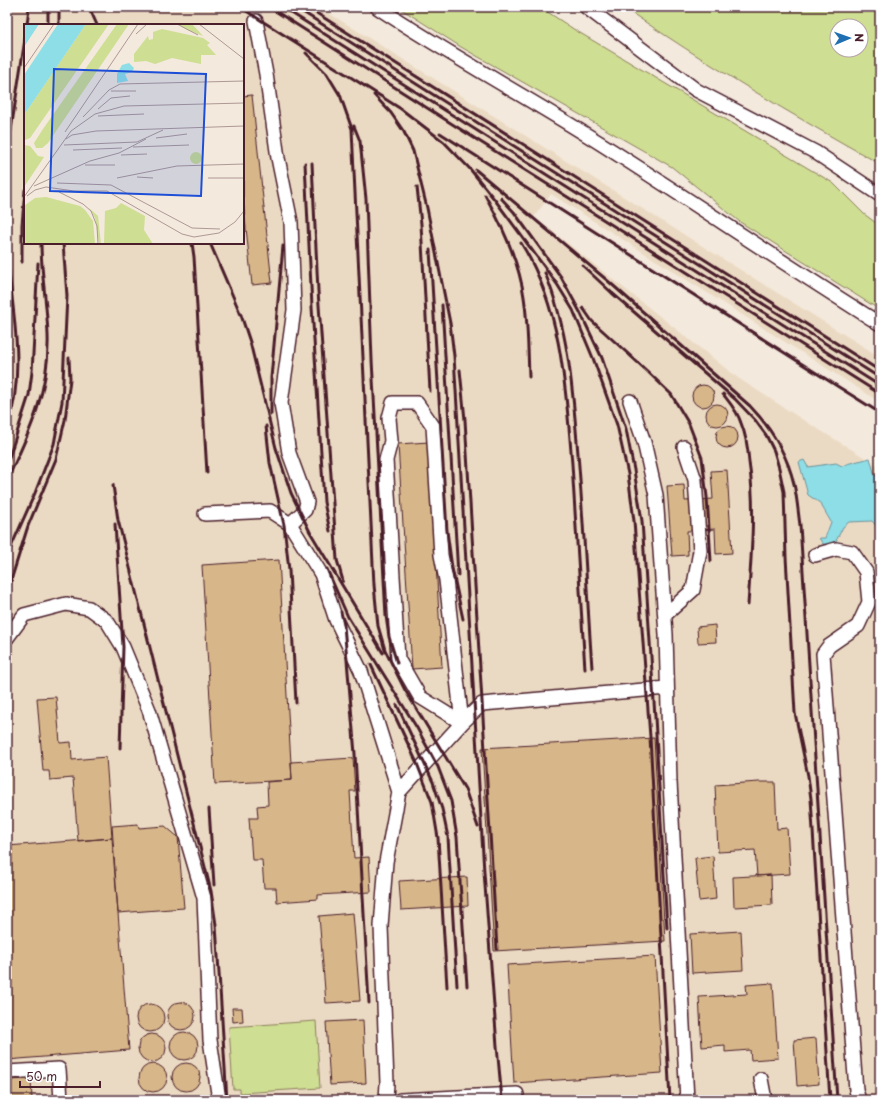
<svg xmlns="http://www.w3.org/2000/svg" width="887" height="1107" viewBox="0 0 887 1107" font-family="'Playpen Sans',sans-serif">
<style>
.built{fill:#ebdac3;fill-rule:evenodd}
.green{fill:#cede92;stroke:#8c7e5e;fill-rule:evenodd}
.water{fill:#8ddee6;stroke:#72929b}
.building{fill:#d7b78a;stroke:#4a1f2b}
.lines{fill:none;stroke-linecap:round;stroke-linejoin:round}
.minor-tunnel{stroke:#d1c1b9;stroke-width:13;stroke-dasharray:13 6;stroke-linecap:butt}
.minor-casing{stroke:#4a1f2b;stroke-width:16}
.minor{stroke:#fff;stroke-width:13}
.rail{stroke:#4a1f2b;stroke-width:3}
.inset-road{fill:none;stroke:#af9895;stroke-width:1}
.view{fill:#1d4ed8;fill-opacity:0.15;stroke:#1d4ed8;stroke-width:2}
.inset-edge{fill:none;stroke:#4a1f2b;stroke-width:2}
</style>
<rect width="100%" height="100%" fill="#f3e9dc"/>
<filter id="ink" filterUnits="userSpaceOnUse"><feTurbulence type="fractalNoise" baseFrequency=".025" numOctaves="2"/><feDisplacementMap in="SourceGraphic" scale="8" xChannelSelector="R" yChannelSelector="G"/><feConvolveMatrix kernelMatrix="1 2 1 2 8 2 1 2 1" color-interpolation-filters="sRGB"/></filter>
<g filter="url(#ink)">
<path class="built" d="M7 7H319L880 357V402L551 194 534 217 738 378 800 418 880 467V1100H7ZM25 25H243V243H25Z"/>
<path class="green" d="M398 7H540L575 30 833 183 864 214 880 226V310L740 222 672 167 461 47Z
M623 7H880V164C792 115 706 64 623 7ZM837 26H861V50H837Z
M316 1021 320 1088 240 1093V1089H233L229 1027Z"/>
<path class="water" d="M870 458 875 476 880 474V530L872 521 849 522 843 527 836 541 830 545 823 544 819 538H825L831 522 820 503 808 495 799 462 804 460 808 467 836 463 842 466C850 462 861 461 870 458Z"/>
<path class="building" d="M252 95 272 283 252 285 243 199V96Z
M692 396a11 11 0 1 1 22 0a11 11 0 1 1-22 0Z
M706 415a11 11 0 1 1 22 0a11 11 0 1 1-22 0Z
M716 437a11 11 0 1 1 22 0a11 11 0 1 1-22 0Z
M429 442 442 667 412 669 398 444Z
M727 470 732 553 716 554 715 529 687 531 688 555 672 556 667 486 684 485 685 501 713 499 711 471Z
M279 560 292 780 215 784 202 565Z
M715 625 716 642 698 643 697 627Z
M56 697 60 743 71 742 72 760 106 757 112 838 78 841 73 778 50 780 49 771H43L37 698Z
M654 738 665 941 494 951 482 748Z
M353 758 355 791H350L354 858 369 857 371 892 318 895V899L277 902 276 888H264L262 860H252L249 818H258L257 806 268 805 267 782 292 780 291 762Z
M759 782H775L777 829 787 828 790 874 757 876 755 850 718 852 715 785Z
M138 824 139 828 165 826 178 837 184 908 118 913 112 826Z
M112 838 129 1050 7 1060V846Z
M713 856 716 899 699 901 695 858Z
M771 875 772 905 734 907 733 877Z
M467 877 468 906 401 910 399 881Z
M353 913 360 1001 326 1003 319 916Z
M741 931 743 970 692 973 690 934Z
M655 956 662 1073 514 1083 507 965Z
M773 983 778 1058 751 1060 750 1050 725 1052V1045L702 1047 699 997 747 994 746 985Z
M167 1016a14 14 0 1 1 28 0a14 14 0 1 1-28 0Z
M136 1018a14 14 0 1 1 28 0a14 14 0 1 1-28 0Z
M232 1008H242L243 1021 233 1022Z
M363 1020 366 1083 330 1085 326 1022Z
M170 1046a14 14 0 1 1 28 0a14 14 0 1 1-28 0Z
M138 1048a14 14 0 1 1 28 0a14 14 0 1 1-28 0Z
M816 1038 819 1084 797 1086 794 1040Z
M172 1077a14 14 0 1 1 28 0a14 14 0 1 1-28 0Z
M139 1078a14 14 0 1 1 28 0a14 14 0 1 1-28 0Z
M31 1079 32 1100H7V1080Z
M739 1097V1100H699V1099Z"/>
<g class="lines">
<path class="minor-tunnel" d="M255 7 256 21"/>
<defs>
<path id="minor" d="M377 7C451 56 529 98 603 145 696 204 787 266 880 324
M586 7 696 90 815 152 880 195
M256 21 266 74 278 158 291 222 294 310 281 403 289 453 307 502 305 510 290 524
M630 401 644 442 656 495 666 634 670 782 687 1100
M393 403H417L433 426 441 555 446 580 462 723 420 697 398 659 386 460 391 441 389 418Z
M205 514 270 511 290 524 321 574 336 620 361 671 399 792
M815 555 836 549 852 552 866 572 869 602 858 626 829 646 823 654 856 1090 859 1100
M665 615 693 590 700 551 695 480 684 447
M7 638 24 615 66 604 89 608 107 621 123 647 149 710 204 898 210 1040 219 1100
M7 1072 59 1069 61 1100
M761 1079 765 1100
M386 1100 387 1083 381 926 386 862 399 792 462 723 482 704 667 688
M400 1100 517 1094"/>
</defs>
<use href="#minor" class="minor-casing"/>
<use href="#minor" class="minor"/>
<path class="rail" d="M48 7V25
M89 7 97 25
M240 7 401 109 444 142 470 169 495 200 557 284 573 310 593 358 617 425 628 474 634 521 650 737 670 1100
M269 7 482 143 880 394
M282 7 880 386
M295 7 880 378
M307 7 880 371
M27 25 29 7
M59 25V7
M306 53 327 74 341 97
M339 92 352 129 353 151 374 585 378 626 385 650 405 690 465 789 478 827
M374 95 391 113 404 132 413 151 427 208 450 323 454 356 484 872 497 1046 502 1100
M354 126 360 141 366 199 372 360 386 616 389 637 397 663
M440 133 810 369 880 413
M7 156 25 39
M305 163 312 307 324 502 330 531
M312 163 318 291 337 560 343 581
M476 170 608 281 750 406C771 428 787 454 794 484 797 497 798 511 800 525L837 1100
M417 187 421 224 430 391
M485 195C503 227 519 261 524 297 528 323 528 351 529 377
M501 198 514 212 561 277 580 312 602 358 626 429 634 470 642 521 655 717 667 928
M192 243 194 257 207 473
M210 243 241 315 250 342 276 448 291 493 310 532 383 653
M521 243C562 308 566 390 572 464 577 533 581 601 585 669
M430 250 447 531 452 568 463 619
M7 255C13 312 26 373 7 429
M22 262V225L25 190
M583 266 612 293 735 399 755 420 766 435 774 451 779 468 784 492 786 557 795 713 808 776 811 799 830 1100
M545 273C569 330 573 393 578 454 584 525 587 597 592 668
M442 305 458 575
M583 308 592 321 647 371 671 394 689 424 702 458 707 497 711 561
M460 370 465 420 497 949
M723 394C730 403 738 412 741 423 746 435 748 449 749 462 756 509 751 557 748 605
M271 414V378L283 246
M266 426 270 463 284 525 289 570 296 703
M7 464 29 395 32 372 38 263
M7 480C30 432 50 389 48 335 47 304 41 274 41 243
M113 485 118 520 211 891 216 925 227 1100
M115 524 123 647 120 748
M7 556 35 493 54 444 62 402 64 360 67 296 63 243
M327 569 348 617 417 728 432 756 438 767 451 801 457 837 467 986
M7 593 28 526 56 459 65 420 70 379 69 358
M341 612 344 625 355 754 369 1003
M371 665 416 761 432 802 438 838 447 987
M397 705 433 782 442 809 448 837 457 986
M209 809 214 885"/>
</g>
</g>
<g transform="translate(24 24)">
<rect width="220" height="220" fill="#f3e9dc"/>
<path d="M62 0H85L6 114 1 116 0 91ZM93 0H105L24 119 18 124H12L10 119 19 105ZM154 0H168L179 12 163 6ZM138 5 179 14 186 19 183 21 192 31H177V40L148 34 131 40 122 37 110 38V30L124 12 125 16 129 15V8ZM0 121 6 122 14 132 20 133 0 163ZM166 134a6 6 0 1 1 12 0a6 6 0 1 1-12 0ZM22 173 56 182 61 186 69 197 71 220H0V182L11 174ZM97 179 121 192 120 206 129 220H80L81 187 92 184ZM65 184 74 192 77 220H75L71 194Z" fill="#cede92"/>
<path d="M0 0H15L0 23ZM34 0H62L0 91V51ZM105 39 110 44 108 48 101 50 104 57 93 59V50L98 41Z" fill="#8ddee6"/>
<path class="inset-road" d="M153 0 174 11M175 0 220 35M112 10 123 0M0 44 30 0M87 67H112M74 85 87 74 106 72M74 92 120 90M59 93 85 66 96 60 220 57M41 108 114 0M132 114 163 110M42 115 48 111 72 107 220 102M40 121 113 118 139 106M109 123 165 121M49 126 98 124M97 131 123 130M61 141H91M113 153 129 154M93 154 153 142 220 140M184 154H220M33 159 87 161 168 204 196 205M10 162 66 137 95 129 122 115M35 168 59 180 67 187 73 202 74 220M3 172 11 166 22 163 50 167H83L158 210 170 213 195 209 211 198 220 187M0 173 47 107 71 90 100 82 220 79"/>
<path class="view" d="M30 45 182 50 177 172 26 167Z"/>
<rect width="220" height="220" class="inset-edge"/>
</g>
<rect width="887" height="1107" fill="none" stroke="#fff" stroke-width="24"/>
<rect x="12" y="12" width="863" height="1083" fill="none" stroke="#4a1f2b" stroke-width="1.5" filter="url(#ink)"/>
<g transform="translate(849 38) rotate(88)"><circle r="19" fill="#ffffff" stroke="#b7a5aa"/>
<path d="M0-3L7 15L0 10L-7 15Z" fill="#1f6fb2"/>
<text y="-6" font-size="11" font-weight="bold" text-anchor="middle" fill="#4a1f2b">N</text>
</g>
<path d="M20 1081v6h80v-6" fill="none" stroke="#4a1f2b" stroke-width="2"/>
<text x="26" y="1081" font-size="12" fill="#4a1f2b" stroke="#ffffff" stroke-width="3" paint-order="stroke">50 m</text>
</svg>
